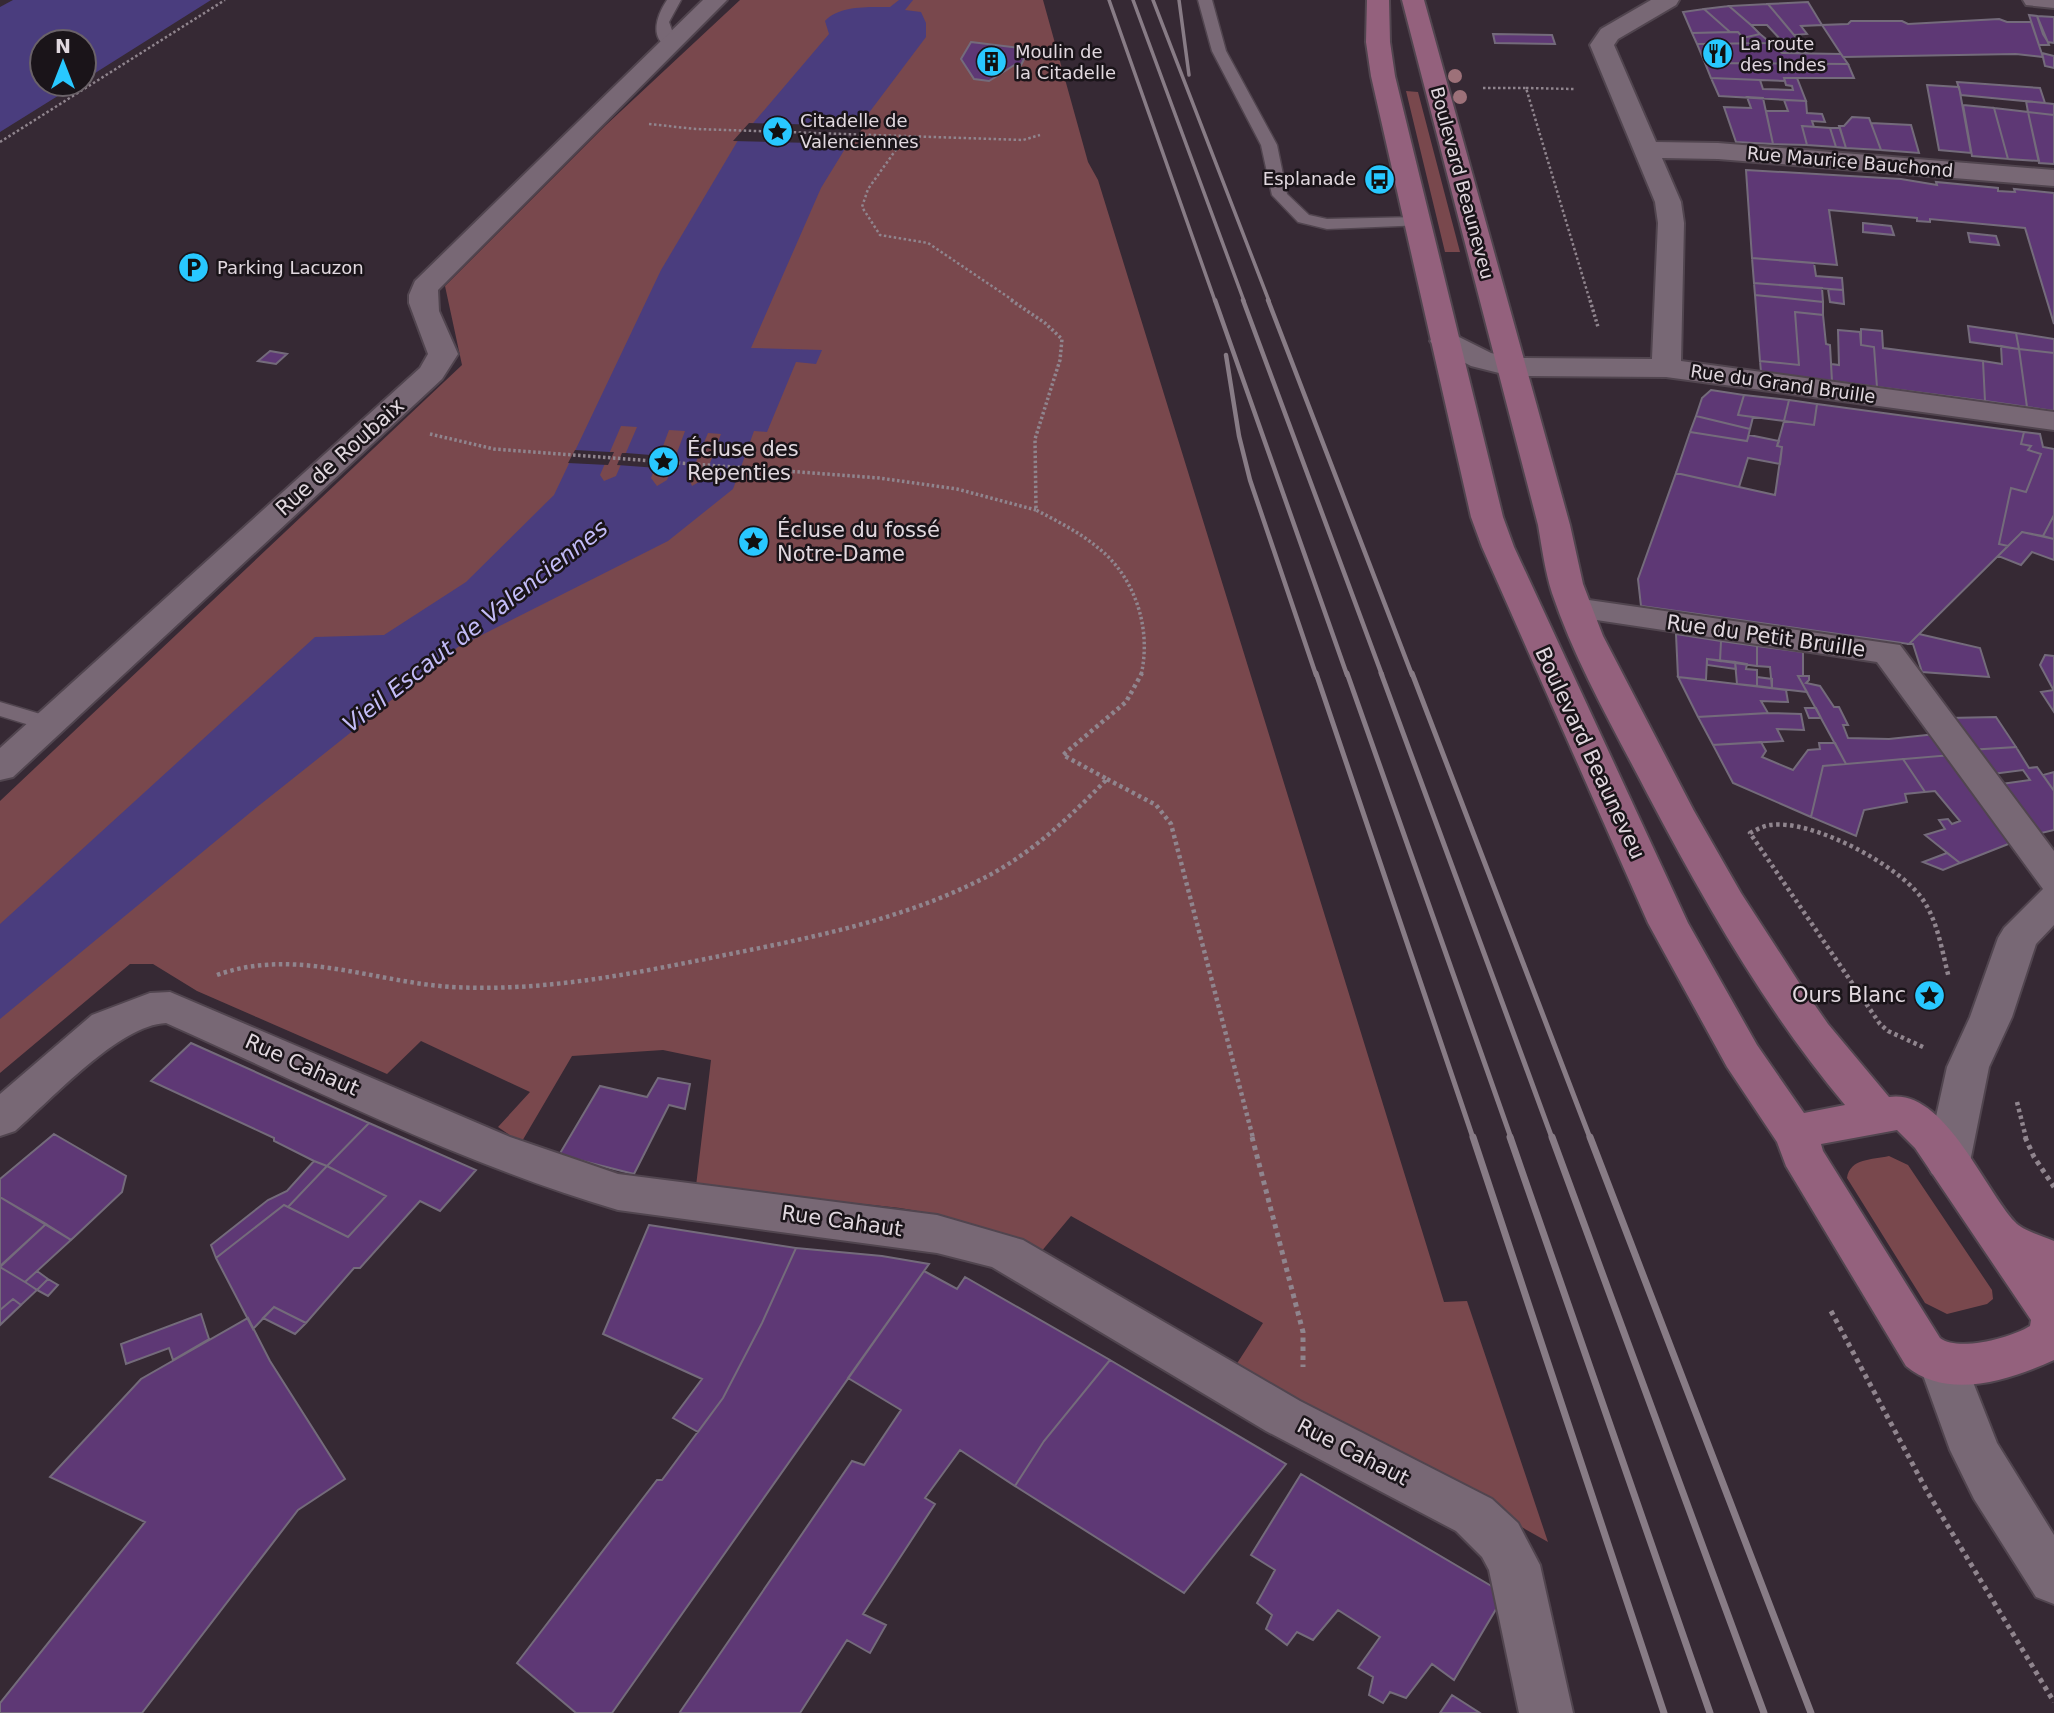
<svg xmlns="http://www.w3.org/2000/svg" width="2054" height="1713" viewBox="0 0 2054 1713" font-family="'DejaVu Sans',sans-serif">
<style>
.green{fill:#79484d}
.water{fill:#4a3d7e;fill-rule:evenodd}
.pier{fill:#362934}
.building{fill:#5e3875;stroke:#746b7b;stroke-width:2}
.lines{fill:none;stroke-linecap:round;stroke-linejoin:round}
.service-casing{stroke:#51454f;stroke-width:3}
.minor-casing{stroke:#51454f;stroke-width:4}
.secondary-casing{stroke:#51454f;stroke-width:4}
.path-far3{stroke:#90858e;stroke-width:2.5;stroke-dasharray:2.5 2.5;stroke-linecap:butt}
.path-far2{stroke:#90858e;stroke-width:3.5;stroke-dasharray:2.5 2.5;stroke-linecap:butt}
.path-far1{stroke:#90858e;stroke-width:4.5;stroke-dasharray:3.5 3.5;stroke-linecap:butt}
.path{stroke:#90858e;stroke-width:5;stroke-dasharray:4.5 4.5;stroke-linecap:butt}
.service{fill:#786875;fill-rule:evenodd}
.minor{fill:#786875;fill-rule:evenodd}
.secondary{fill:#94617d;fill-rule:evenodd}
.rail-far3{stroke:#887c86;stroke-width:3.5}
.rail-far2{stroke:#887c86;stroke-width:4.5}
.rail-far1{stroke:#887c86;stroke-width:5}
.rail{stroke:#887c86;stroke-width:7}
.tree{fill:#9d7179}
.labels{text-anchor:middle;stroke-width:5;stroke-linejoin:round;paint-order:stroke}
.far-poi-label{font-size:18px;fill:#e1d8df;stroke:#1a1419;text-anchor:start}
.far-street-label{font-size:18px;fill:#e1d8df;stroke:#1a1419}
.poi-label{font-size:21px;fill:#e1d8df;stroke:#1a1419;text-anchor:start}
.street-label{font-size:21px;fill:#e1d8df;stroke:#1a1419}
.water-label{font-size:23px;font-style:italic;fill:#c3bcf7;stroke:#1a1419}
</style>
<rect width="100%" height="100%" fill="#362934"/>
<path class="green" d="M740 0H1043L1088 162 1098 180 1444 1302 1467 1301 1548 1542 1236 1365 1263 1323 1071 1216 1040 1253 981 1227 940 1215 900 1208 696 1186 711 1060 663 1050 572 1056 521 1143 498 1127 530 1092 421 1041 387 1074 197 991 153 964H130L0 1073V801L462 365 445 286 606 125Z
M1406 91 1418 92 1460 252H1445Z
M1889 1156 1908 1165 1992 1290 1993 1299 1987 1304 1947 1314 1925 1303 1847 1178C1850 1158 1872 1160 1889 1156Z"/>
<path class="water" d="M13 0H211L84 80V42H42V84H77L0 132V7Z
M899 0H913L905 10 921 12 926 23V37L859 126 821 188 751 348 822 350 816 364 796 362 767 432 754 431 733 489 668 541 458 647 251 812 0 1019V924L315 637 384 635 466 582 554 495 661 270 737 142 829 34 825 21C839 5 870 7 890 7ZM621 426 637 427 616 476 604 481 600 475ZM669 430 685 431 667 480 657 486 651 478ZM708 433 721 434 704 479 692 486 689 479Z"/>
<path class="pier" d="M749 123 859 126 863 127 853 144 733 141Z
M575 450 610 452H614L608 465 568 463Z
M622 453H626L663 456 658 468 617 465Z"/>
<path class="building" d="M1808 2 1822 25 1801 26 1807 34 1794 35 1768 4Z
M1768 4 1794 35 1799 41 1780 39 1767 25H1751L1729 6Z
M1729 6 1751 25 1760 34 1743 38 1738 32H1730L1704 9Z
M1704 9 1730 32 1692 33 1683 12Z
M2029 15 2037 16 2049 45H2039Z
M2037 16 2054 17V43L2048 42 2043 34Z
M1999 19 2007 22H2031L2043 57 2016 54 1843 57 1822 25 1848 24 1851 21H1902L1908 24Z
M1738 32 1743 38 1760 34 1771 43 1697 44 1692 33Z
M1493 34 1552 35 1555 44 1495 43Z
M971 42 1029 49 1021 65 1016 64 989 81 974 79 961 59Z
M1771 43H1801L1810 53H1782Z
M1771 43 1782 53 1841 54 1848 64 1705 63 1697 44Z
M2042 53 2054 56V68L2045 66Z
M1705 63 1848 64 1854 78H1784L1785 81 1711 78Z
M1711 78 1760 80 1763 89 1793 90 1792 86 1786 85 1784 78H1797L1806 101 1719 96Z
M1957 82 2040 88 2045 103 1961 95Z
M1927 85 1959 87 1971 153 1939 150Z
M1747 97 1763 98 1773 144 1736 142 1724 107 1751 108Z
M1784 100 1806 101 1807 113 1822 114 1825 122 1812 121 1814 127 1802 126 1807 145 1773 144 1766 111H1788Z
M2026 101 2054 104V115L2028 112Z
M1963 105 1994 108 2008 159 1972 156Z
M1994 108 2028 112 2039 161 2008 159Z
M2028 112 2054 115V164L2039 163Z
M1852 117 1869 118 1881 150 1846 148 1839 126H1844Z
M1871 123 1911 125 1919 153 1881 150Z
M1802 126 1830 128 1836 147 1807 145Z
M1830 128H1840L1846 148 1836 147Z
M1746 170 1901 179 1937 185 1936 182 1998 188V191L2015 192 2014 189 2054 193V324L2025 228 1930 219V222L1917 221V218L1829 210 1837 265 1752 258Z
M1863 223 1891 226 1894 235 1863 232Z
M1968 233 1996 236 1999 245 1970 242Z
M1752 258 1814 263 1816 276 1842 278 1843 290 1754 283Z
M1754 283 1822 288 1823 302 1755 295Z
M1828 289 1843 290 1844 304 1830 302Z
M1755 295 1823 302V315L1795 312 1799 365 1760 361Z
M1795 312 1823 315 1826 344 1830 345 1832 381 1761 372 1760 361 1799 365Z
M1968 326 2016 333 2019 349 1970 342Z
M1861 329 1882 331 1883 348 1983 361 1985 401 1877 387 1874 347 1861 345Z
M1838 330 1860 332 1861 345 1874 347 1877 387 1832 381 1831 364 1839 365Z
M2016 333 2054 339V353L2019 349Z
M2001 346 2019 349 2027 407 1985 401 1983 361 2002 364Z
M2019 349 2054 353V411L2027 407Z
M270 351 287 354 276 364 258 361Z
M1711 390 1744 395 1738 415 1753 417 1750 429 1696 416 1702 398Z
M1744 395 1789 400 1784 421 1738 415Z
M1789 400 1817 404 1814 425 1784 421Z
M1817 404 2024 432 2021 444 2031 446 2028 450 2041 454 2026 492 2011 488 1999 544 2008 546 1909 644 1641 606 1638 579 1676 473 1775 495 1782 447 1777 446 1784 421 1814 425Z
M1696 416 1750 429 1747 441 1690 432Z
M1690 432 1747 441 1749 435 1779 441 1777 446 1782 447 1780 464 1748 458 1739 487 1676 473Z
M2024 432 2040 434 2043 447 2054 449V515L2043 536 2022 532 2008 546 1999 544 2011 488 2026 492 2041 454 2028 450 2031 446 2021 444Z
M2054 515V539L2043 536Z
M2022 532 2054 539V560L2032 552 2021 565 1998 556Z
M1676 634 1721 641 1720 661 1707 659 1706 680 1678 677Z
M1919 634 1980 648 1989 677 1922 672 1913 644H1909Z
M1721 641 1757 646V666L1720 661Z
M1757 646 1803 652V676H1798L1807 692 1772 688 1770 667 1757 666Z
M2045 655 2054 656V691L2040 665Z
M1707 659 1735 662 1736 669 1707 665Z
M1735 662 1747 664 1746 669 1757 670V686L1737 684Z
M1798 676H1809V680L1806 683 1820 686 1834 707H1839L1848 725H1843L1848 738 1889 739 1936 734 1952 755 1846 764Z
M1678 677 1786 690 1788 702 1761 701 1768 713 1698 717Z
M1757 677 1772 679V688L1757 686Z
M2054 690V712L2041 692Z
M1805 708H1816L1821 718H1809Z
M1768 713 1801 714 1804 730 1777 729 1783 741 1713 745 1698 717Z
M1996 717 2016 747 1969 750 1949 718Z
M1761 742 1766 751 1762 757 1793 770 1808 750 1820 749 1819 743H1835L1846 764 1823 766 1811 817 1733 783 1713 745Z
M2016 747 2029 768 2037 767 2054 791V830L2033 835 1994 785 2030 780 2023 770 1985 775 1969 750Z
M1952 755 2016 841 1960 863 1925 835 1945 829 1939 820 1948 819 1952 824 1960 821 1935 791 1925 792 1903 759Z
M1903 759 1925 792 1905 794 1907 802 1864 810 1856 836 1811 817 1823 766Z
M2054 772V791L2043 775Z
M1947 853 1960 863 1943 870 1923 862Z
M191 1043 369 1123 327 1166 314 1161 274 1141V1138L151 1081Z
M658 1078 690 1084 685 1109 669 1105 634 1174 559 1155 600 1086 647 1097Z
M369 1123 476 1170 440 1211 420 1201 360 1268H354L306 1323 274 1307 253 1329 216 1258 284 1205 348 1237 386 1196 327 1166Z
M54 1134 126 1176 122 1192 71 1240 0 1197V1179Z
M314 1161 327 1166 288 1207 284 1205 216 1258 211 1245 268 1200 287 1191Z
M327 1166 386 1196 348 1237 288 1207Z
M0 1197 46 1224 0 1266Z
M46 1224 71 1240 25 1282 0 1267Z
M649 1225 796 1248 762 1323 723 1398 698 1432 673 1418 702 1379 603 1334Z
M796 1248 882 1256 929 1264 612 1713H576L517 1663 657 1480H662L723 1398 762 1323Z
M0 1267 25 1282 37 1290 21 1305 13 1299 0 1310Z
M37 1271 48 1279 37 1290 25 1282Z
M924 1271 957 1289 965 1277 1110 1360 1044 1441 1015 1486 960 1450 925 1498 935 1504 863 1614 886 1625 870 1653 847 1640 800 1713H682L680 1712 852 1461 864 1465 901 1410 848 1378Z
M48 1279 58 1285 48 1296 37 1290Z
M13 1299 21 1305 0 1325V1310Z
M274 1307 306 1323 295 1334 263 1318Z
M201 1314 209 1339 173 1360 169 1348 126 1364 121 1344Z
M248 1318 270 1361 345 1479 298 1510 142 1713H0V1703L145 1522 50 1477 141 1379Z
M1110 1360 1286 1464 1184 1593 1015 1486 1044 1441Z
M1301 1474 1505 1594 1454 1680 1432 1664 1406 1698 1390 1692 1383 1703 1369 1695 1373 1677 1358 1668 1380 1637 1338 1610 1313 1640 1297 1632 1287 1645 1266 1629 1272 1615 1257 1603 1275 1570 1251 1555Z
M1452 1695 1480 1713H1440Z"/>
<g class="lines">
<defs>
<path id="service" d="M667 0H681L669 22 677 44 670 48C648 39 657 15 667 0Z
M1198 0H1212L1226 51 1277 145 1287 194 1309 215 1327 219 1418 217 1426 222 1424 225 1327 229 1298 222 1272 195 1261 145 1212 51Z
M0 702 57 719 60 724 57 729 49 731 0 716Z"/>
<path id="minor" d="M703 0H727L438 290 439 311 458 354 442 379 13 777 0 780V748L420 368 428 354 409 303V295L415 281Z
M1651 0H1679L1676 5 1618 39 1614 45 1656 142 1718 143 2054 170V186L1718 159 1662 158 1681 202 1684 223 1681 361 2054 412V430L1666 377 1511 376 1471 366 1435 347 1430 341 1435 335 1445 332 1455 335 1491 353 1511 358 1652 359 1658 223 1655 202 1590 45 1601 29Z
M2023 0H2054V8L2026 5Z
M1575 598 1900 645 2054 851V925L2036 944 2012 1017 1989 1067 1970 1162 1964 1174 1948 1180 1932 1174 1926 1162 1947 1067 1970 1017 1998 938 2004 928 2043 889 1877 662 1563 615 1558 608 1563 601Z
M170 992 510 1137 618 1174 937 1215 1023 1240 1300 1401 1492 1499 1518 1523 1540 1565 1573 1713H1519L1489 1570 1482 1557 1456 1531 1266 1431 992 1267 937 1253 618 1210C465 1165 312 1088 166 1023 119 1025 52 1099 15 1131L0 1136V1094L92 1015 150 993Z
M1943 1343 1960 1349 1997 1443 2054 1535V1604L2036 1597 1974 1499 1950 1450 1919 1364 1926 1349Z"/>
<path id="secondary" d="M1367 0H1389L1390 42 1395 76 1503 517 1514 547 1688 923 1757 1045 1804 1113 1845 1105C1766 1011 1705 903 1648 795 1614 729 1576 664 1552 593 1545 571 1542 548 1538 525L1402 0H1424L1570 525 1583 584 1603 636 1694 811 1741 893 1798 981 1828 1024 1889 1097C1944 1088 1984 1189 2015 1222 2023 1231 2043 1236 2054 1241V1360C2010 1380 1948 1401 1906 1366L1786 1166 1777 1142 1727 1067 1648 923 1482 547 1471 517 1371 76 1366 42ZM1897 1130 1915 1148 2031 1320 2030 1326C2011 1338 1958 1352 1940 1338L1823 1151 1821 1144Z"/>
</defs>
<use href="#service" class="service-casing"/>
<use href="#minor" class="minor-casing"/>
<use href="#secondary" class="secondary-casing"/>
<path class="path-far3" d="M1483 88H1526L1590 301
M1526 88 1574 89
M649 124 696 129 1023 140 1040 135
M905 137 868 189 862 207 880 235 928 243 1014 301
M0 142 225 0"/>
<path class="path-far2" d="M1011 300 1045 323 1062 339 1060 360 1035 439 1036 510C1057 521 1079 532 1097 547 1135 576 1152 629 1141 675
M1590 300 1598 327
M430 434 494 449 879 478 957 489 1036 510"/>
<path class="path-far1" d="M1107 779 1156 805 1171 824 1253 1138
M217 975C295 947 373 982 452 987 542 992 632 974 720 956 810 938 902 920 984 878 1031 854 1070 817 1107 779L1063 755 1126 702 1142 673
M1923 1047 1888 1031 1880 1024 1750 833C1756 830 1763 826 1770 825 1812 819 1896 864 1921 897 1938 920 1942 952 1949 978
M2017 1102 2026 1138"/>
<path class="path" d="M1252 1137 1303 1332V1367
M2025 1137 2034 1157 2054 1187
M1831 1311 1928 1493 2054 1702"/>
<use href="#service" class="service"/>
<use href="#minor" class="minor"/>
<use href="#secondary" class="secondary"/>
<path class="rail-far3" d="M1109 0 1215 301
M1133 0 1244 301
M1153 0 1269 301
M1179 0 1189 75"/>
<path class="rail-far2" d="M1215 300 1347 675
M1243 300 1382 675
M1268 300 1412 675
M1226 355 1239 436 1250 480 1316 675"/>
<path class="rail-far1" d="M1316 673 1473 1138
M1347 673 1511 1138
M1381 673 1552 1138
M1412 673 1590 1138"/>
<path class="rail" d="M1473 1137 1664 1713
M1510 1137 1710 1713
M1552 1137 1764 1713
M1590 1137 1811 1713"/>
</g>
<g class="tree">
<circle cx="1455" cy="76" r="7"/>
<circle cx="1460" cy="97" r="7"/>
</g>
<defs>
<symbol id="restaurant-disc" viewBox="-11 -11 22 22"><circle r="9.5" fill="#28c8ff" stroke="#1a1419"/><path d="M-5-6h1v4h1v-4h1v4h1v-4h1v5L-1.5 .5V6h-2V.5L-5-1ZM5-6V6H3V1.5H1.5Q1.5-4 5-6Z" fill="#111"/></symbol>
<symbol id="building-disc" viewBox="-11 -11 22 22"><circle r="9.5" fill="#28c8ff" stroke="#1a1419"/><path d="M-4-6H4V6H1V3H-1V6H-4ZM-2.5-4.3h1.7v1.8h-1.7ZM.8-4.3h1.7v1.8H.8ZM-2.5-1h1.7V.8h-1.7ZM.8-1h1.7V.8H.8Z" fill="#111"/></symbol>
<symbol id="sight-disc" viewBox="-11 -11 22 22"><circle r="9.5" fill="#28c8ff" stroke="#1a1419"/><path d="M0-6L1.8-2.2L6-1.7L2.9 1.2L3.7 5.4L0 3.3L-3.7 5.4L-2.9 1.2L-6-1.7L-1.8-2.2Z" fill="#111"/></symbol>
<symbol id="bus-disc" viewBox="-11 -11 22 22"><circle r="9.5" fill="#28c8ff" stroke="#1a1419"/><path d="M-5-6H5V4H4V6H2V4H-2V6H-4V4H-5ZM-3.5-4V0h7V-4ZM-3.5 1.2v1.5H-2V1.2ZM2 1.2v1.5H3.5V1.2Z" fill="#111"/></symbol>
<symbol id="parking-disc" viewBox="-11 -11 22 22"><circle r="9.5" fill="#28c8ff" stroke="#1a1419"/><path d="M-3.5-5.5H1a3.5 3.5 0 0 1 0 7H-1V5.5H-3.5ZM-1-3.4V-.6H.8a1.4 1.4 0 0 0 0-2.8Z" fill="#111"/></symbol>
</defs>
<g fill-rule="evenodd">
<use href="#restaurant-disc" x="1700" y="36" width="35" height="35"/>
<use href="#building-disc" x="974" y="44" width="35" height="35"/>
<use href="#sight-disc" x="760" y="114" width="35" height="35"/>
<use href="#bus-disc" x="1362" y="162" width="35" height="35"/>
<use href="#parking-disc" x="176" y="250" width="35" height="35"/>
<use href="#sight-disc" x="646" y="444" width="35" height="35"/>
<use href="#sight-disc" x="736" y="524" width="35" height="35"/>
<use href="#sight-disc" x="1912" y="978" width="35" height="35"/>
</g>
<g class="labels">
<g class="far-poi-label">
<text x="1740" y="50">La route<tspan x="1740" dy="21">des Indes</tspan></text>
<text x="1015" y="58">Moulin de<tspan x="1015" dy="21">la Citadelle</tspan></text>
<text x="800" y="127">Citadelle de<tspan x="800" dy="21">Valenciennes</tspan></text>
<text x="1356" y="185" text-anchor="end">Esplanade</text>
<text x="217" y="274">Parking Lacuzon</text>
</g>
<g class="far-street-label">
<text transform="translate(1850 162) rotate(5)" y="6">Rue Maurice Bauchond</text>
<text transform="translate(1462 183) rotate(75)" y="6">Boulevard Beauneveu</text>
<text transform="translate(1783 384) rotate(8)" y="6">Rue du Grand Bruille</text>
</g>
<g class="poi-label">
<text x="687" y="456">Écluse des<tspan x="687" dy="24">Repenties</tspan></text>
<text x="777" y="537">Écluse du fossé<tspan x="777" dy="24">Notre-Dame</tspan></text>
<text x="1906" y="1002" text-anchor="end">Ours Blanc</text>
</g>
<g class="street-label">
<text transform="translate(340 457) rotate(-42)" y="7">Rue de Roubaix</text>
<text transform="translate(1766 636) rotate(8)" y="7">Rue du Petit Bruille</text>
<text transform="translate(1590 753) rotate(65)" y="7">Boulevard Beauneveu</text>
<text transform="translate(302 1065) rotate(24)" y="7">Rue Cahaut</text>
<text transform="translate(842 1221) rotate(8)" y="7">Rue Cahaut</text>
<text transform="translate(1353 1452) rotate(27)" y="7">Rue Cahaut</text>
</g>
<g class="water-label">
<text transform="translate(475 626) rotate(-38)" y="8">Vieil Escaut de Valenciennes</text>
</g>
</g>
<g transform="translate(63 63)"><circle r="33" fill="#1a1419" stroke="#6a6268" stroke-width="2"/>
<path d="M0-5L12 26L0 18L-12 26Z" fill="#28c8ff"/>
<text y="-10" font-size="19" font-weight="bold" text-anchor="middle" fill="#e1d8df">N</text>
</g>
</svg>
